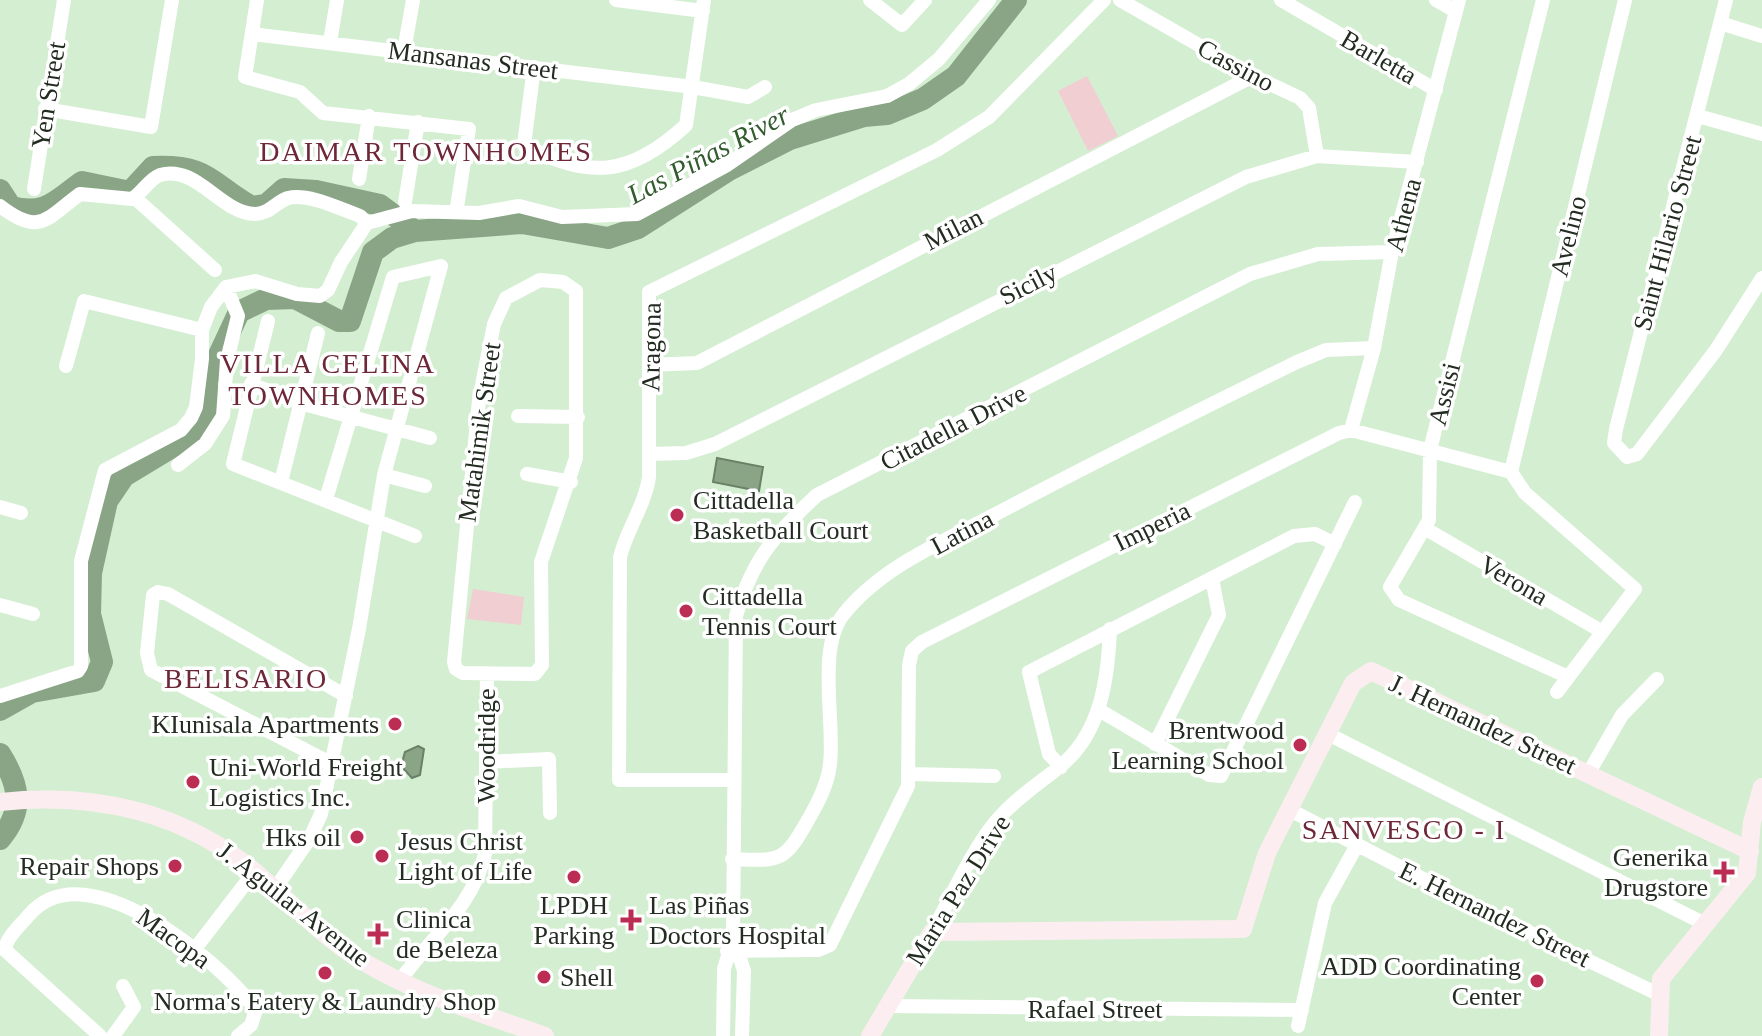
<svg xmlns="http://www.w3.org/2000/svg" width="1762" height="1036" viewBox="0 0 1762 1036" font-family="'Times New Roman',serif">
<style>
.green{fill:#f1ced2}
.water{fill:#89a586;stroke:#6a8168;stroke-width:2}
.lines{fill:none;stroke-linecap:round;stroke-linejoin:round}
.river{stroke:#89a586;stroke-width:22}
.street{stroke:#fff;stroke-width:14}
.secondary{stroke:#fceef0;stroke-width:18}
.poi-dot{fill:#bc2d54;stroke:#fff;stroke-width:3}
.labels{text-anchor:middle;stroke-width:7;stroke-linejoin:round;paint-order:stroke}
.street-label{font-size:26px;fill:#232c21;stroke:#fff}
.poi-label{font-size:26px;fill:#232c21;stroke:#fff;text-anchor:start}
.neighbourhood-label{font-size:28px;letter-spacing:2px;fill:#6d2736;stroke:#fff}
.water-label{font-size:28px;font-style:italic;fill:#325b2e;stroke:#fff}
</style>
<rect width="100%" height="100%" fill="#d4eed1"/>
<path class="green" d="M1087 76 1118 136 1088 151 1058 91Z
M473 589 524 597 521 625 467 619Z"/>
<path class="water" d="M717 458 763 467 759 491 713 482Z
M418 746 424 749 420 775 412 778 401 766 405 752Z"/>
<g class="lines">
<path class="river" d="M0 190 11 207C46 216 55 201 82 182L130 192 153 167C210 165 208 182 252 207L266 205 284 189 316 191 380 205 411 228
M0 710 32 692 94 681 102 662 90 614 91 573 107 501 124 476 200 430 207 412V381L239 312 266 299 295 298 339 321H350L373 252 392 238 415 231 522 223 608 238 638 228 729 170 790 139 864 116 887 114 923 99 956 76 1016 0
M0 754C19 784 25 810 0 839"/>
<path class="street" d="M257 0 245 77 300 92 323 113 469 129 457 207
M616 0 703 11
M870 0 902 25 925 0
M1120 0 1253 76 1300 98 1309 108 1317 156
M1281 0 1436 90
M1436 0 1455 11
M1543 0 1430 450 1429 520 1390 587 1399 600 1566 676
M1726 0 1616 429 1614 443 1627 457 1637 454 1716 350 1762 278
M1720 23 1762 36
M252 34 693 87 748 97 765 87
M330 42 337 0
M404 51 413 0
M534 67 524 145C590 180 631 176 686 125L704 0
M45 109 151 127 172 0
M1698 116 1762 134
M359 179 369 116
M34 189 64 0
M135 198 215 270
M405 202 418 122
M0 206C40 237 47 218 80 194L132 199C142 193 149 179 160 175 197 164 221 214 255 214 269 214 276 202 288 198 309 193 340 209 360 216L367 223
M540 280 563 282 576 291V458L541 562 542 665 535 674 463 673 456 669 454 662 479 400 494 324 506 298Z
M268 321 233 464 415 536
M649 365 697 363 1253 76
M66 366 84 301 202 330
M251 384 300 403 430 438
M518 416 578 417
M1351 430 1374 348 1392 252 1459 0
M650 454 686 453 715 444 1246 177 1317 156 1417 162
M178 465 205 444 223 416 227 360 238 316 226 287
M1511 472 1625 0
M527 474 571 482
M384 475 425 486
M281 482 318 333
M0 507 21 513
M1426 529 1601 631
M0 605 33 614
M0 696 78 671 81 666V561L105 470 181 430 191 418 196 407 202 359V330L211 307 226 287 255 281 297 294 320 296 328 290 341 262 367 223 412 211 479 213 519 206 562 217 637 214 727 165 792 120 816 110 887 96 909 84 939 59 989 0
M1099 710 1209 775 1221 776 1355 502
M1328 734 1705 924
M1155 744 1219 615 1212 578
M486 762 549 759 550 813
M332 764 151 670 147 653 153 595 158 592 168 594 346 696
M1061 767 1049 754 1029 672 1294 536 1315 534 1335 544
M909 774 994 776
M1588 774 1622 715 1657 679
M732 780H619L620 557C627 529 645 505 649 477V292L937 150 989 117 1104 0
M1290 810 1491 914 1658 994
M732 859C780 861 784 863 808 820 818 803 828 784 830 764 835 723 817 648 843 615 881 567 941 543 994 515 1094 462 1195 412 1297 362L1326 350 1374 348
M275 889 310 838 321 814 359 629 384 475 441 266 393 277 326 499
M932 932C951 898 972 849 997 820 1015 799 1037 785 1058 768 1101 735 1108 679 1110 629
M735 942 744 971 742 1036
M194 950 255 871
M727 951 818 950 830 945 908 786 909 665 912 651 922 642 1339 433 1351 430 1511 472 1525 493 1635 589 1557 692
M399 982C429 939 473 907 485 854L487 674
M887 1006 1302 1010
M1298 1026 1325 903 1357 845
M100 1036 5 950C6 937 21 925 29 915 86 848 220 961 256 1010L251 1025 238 1036
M113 1036 134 1007 123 986
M723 1036 724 969 733 939 736 616C752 560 774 535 817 495L1250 274 1318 254 1392 252"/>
<path class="secondary" d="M0 802C98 792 186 812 261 877 293 904 323 937 359 959 417 995 482 1013 545 1036
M870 1036 932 932 1243 929 1267 853 1353 683 1371 671 1750 851
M1659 1036 1661 979 1747 873 1752 822 1762 787"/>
</g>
<g class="poi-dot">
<circle cx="677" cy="515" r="8"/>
<circle cx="686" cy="611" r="8"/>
<circle cx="395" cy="724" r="8"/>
<circle cx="1300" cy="745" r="8"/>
<circle cx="193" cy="782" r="8"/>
<circle cx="357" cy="837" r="8"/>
<circle cx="382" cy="856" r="8"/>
<circle cx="175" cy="866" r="8"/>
<path d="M1720 860h8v8h8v8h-8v8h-8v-8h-8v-8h8z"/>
<circle cx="574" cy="877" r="8"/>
<path d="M627 908h8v8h8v8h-8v8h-8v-8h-8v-8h8z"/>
<path d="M374 922h8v8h8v8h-8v8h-8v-8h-8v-8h8z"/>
<circle cx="325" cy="973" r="8"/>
<circle cx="544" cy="977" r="8"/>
<circle cx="1537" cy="981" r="8"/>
</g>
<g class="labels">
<g class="street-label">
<text transform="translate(1379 57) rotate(30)" y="9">Barletta</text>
<text transform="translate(473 60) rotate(7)" y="9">Mansanas Street</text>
<text transform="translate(1236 65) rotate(28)" y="9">Cassino</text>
<text transform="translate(48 95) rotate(-81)" y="9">Yen Street</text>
<text transform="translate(1403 215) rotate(-75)" y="9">Athena</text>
<text transform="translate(953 229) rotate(-27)" y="9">Milan</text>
<text transform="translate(1667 233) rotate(-75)" y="9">Saint Hilario Street</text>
<text transform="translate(1568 236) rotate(-76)" y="9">Avelino</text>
<text transform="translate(1028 284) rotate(-27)" y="9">Sicily</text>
<text transform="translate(651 347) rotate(-89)" y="9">Aragona</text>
<text transform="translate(1444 394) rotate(-76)" y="9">Assisi</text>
<text transform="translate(953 427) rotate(-27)" y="9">Citadella Drive</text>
<text transform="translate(479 432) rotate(-82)" y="9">Matahimik Street</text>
<text transform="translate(1152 526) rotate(-26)" y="9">Imperia</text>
<text transform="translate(962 532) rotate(-28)" y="9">Latina</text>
<text transform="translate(1514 580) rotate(30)" y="9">Verona</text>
<text transform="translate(1483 724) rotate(25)" y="9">J. Hernandez Street</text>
<text transform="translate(486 746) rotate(-90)" y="9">Woodridge</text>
<text transform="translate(958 890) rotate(-58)" y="9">Maria Paz Drive</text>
<text transform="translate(294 904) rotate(38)" y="9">J. Aguilar Avenue</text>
<text transform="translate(1495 914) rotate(26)" y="9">E. Hernandez Street</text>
<text transform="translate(174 938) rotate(36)" y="9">Macopa</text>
<text x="1095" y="1018">Rafael Street</text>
</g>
<g class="poi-label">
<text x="693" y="509">Cittadella<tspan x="693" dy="30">Basketball Court</tspan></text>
<text x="702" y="605">Cittadella<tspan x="702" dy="30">Tennis Court</tspan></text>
<text x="379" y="733" text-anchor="end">KIunisala Apartments</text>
<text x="1284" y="739" text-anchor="end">Brentwood<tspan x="1284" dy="30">Learning School</tspan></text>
<text x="209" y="776">Uni-World Freight<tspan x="209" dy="30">Logistics Inc.</tspan></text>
<text x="341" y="846" text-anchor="end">Hks oil</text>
<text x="398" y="850">Jesus Christ<tspan x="398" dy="30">Light of Life</tspan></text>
<text x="1708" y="866" text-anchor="end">Generika<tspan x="1708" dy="30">Drugstore</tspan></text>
<text x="159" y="875" text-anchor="end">Repair Shops</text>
<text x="574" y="914" text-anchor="middle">LPDH<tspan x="574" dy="30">Parking</tspan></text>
<text x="649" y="914">Las Piñas<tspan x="649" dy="30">Doctors Hospital</tspan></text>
<text x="396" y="928">Clinica<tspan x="396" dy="30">de Beleza</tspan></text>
<text x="1521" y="975" text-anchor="end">ADD Coordinating<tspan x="1521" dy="30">Center</tspan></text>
<text x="560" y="986">Shell</text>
<text x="325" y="1010" text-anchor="middle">Norma's Eatery &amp; Laundry Shop</text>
</g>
<g class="neighbourhood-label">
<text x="426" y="161">DAIMAR TOWNHOMES</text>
<text x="328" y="373">VILLA CELINA<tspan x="328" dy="32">TOWNHOMES</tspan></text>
<text x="246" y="688">BELISARIO</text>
<text x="1404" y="839">SANVESCO - I</text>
</g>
<g class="water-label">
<text transform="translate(708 154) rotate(-28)" y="10">Las Piñas River</text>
</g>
</g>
</svg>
